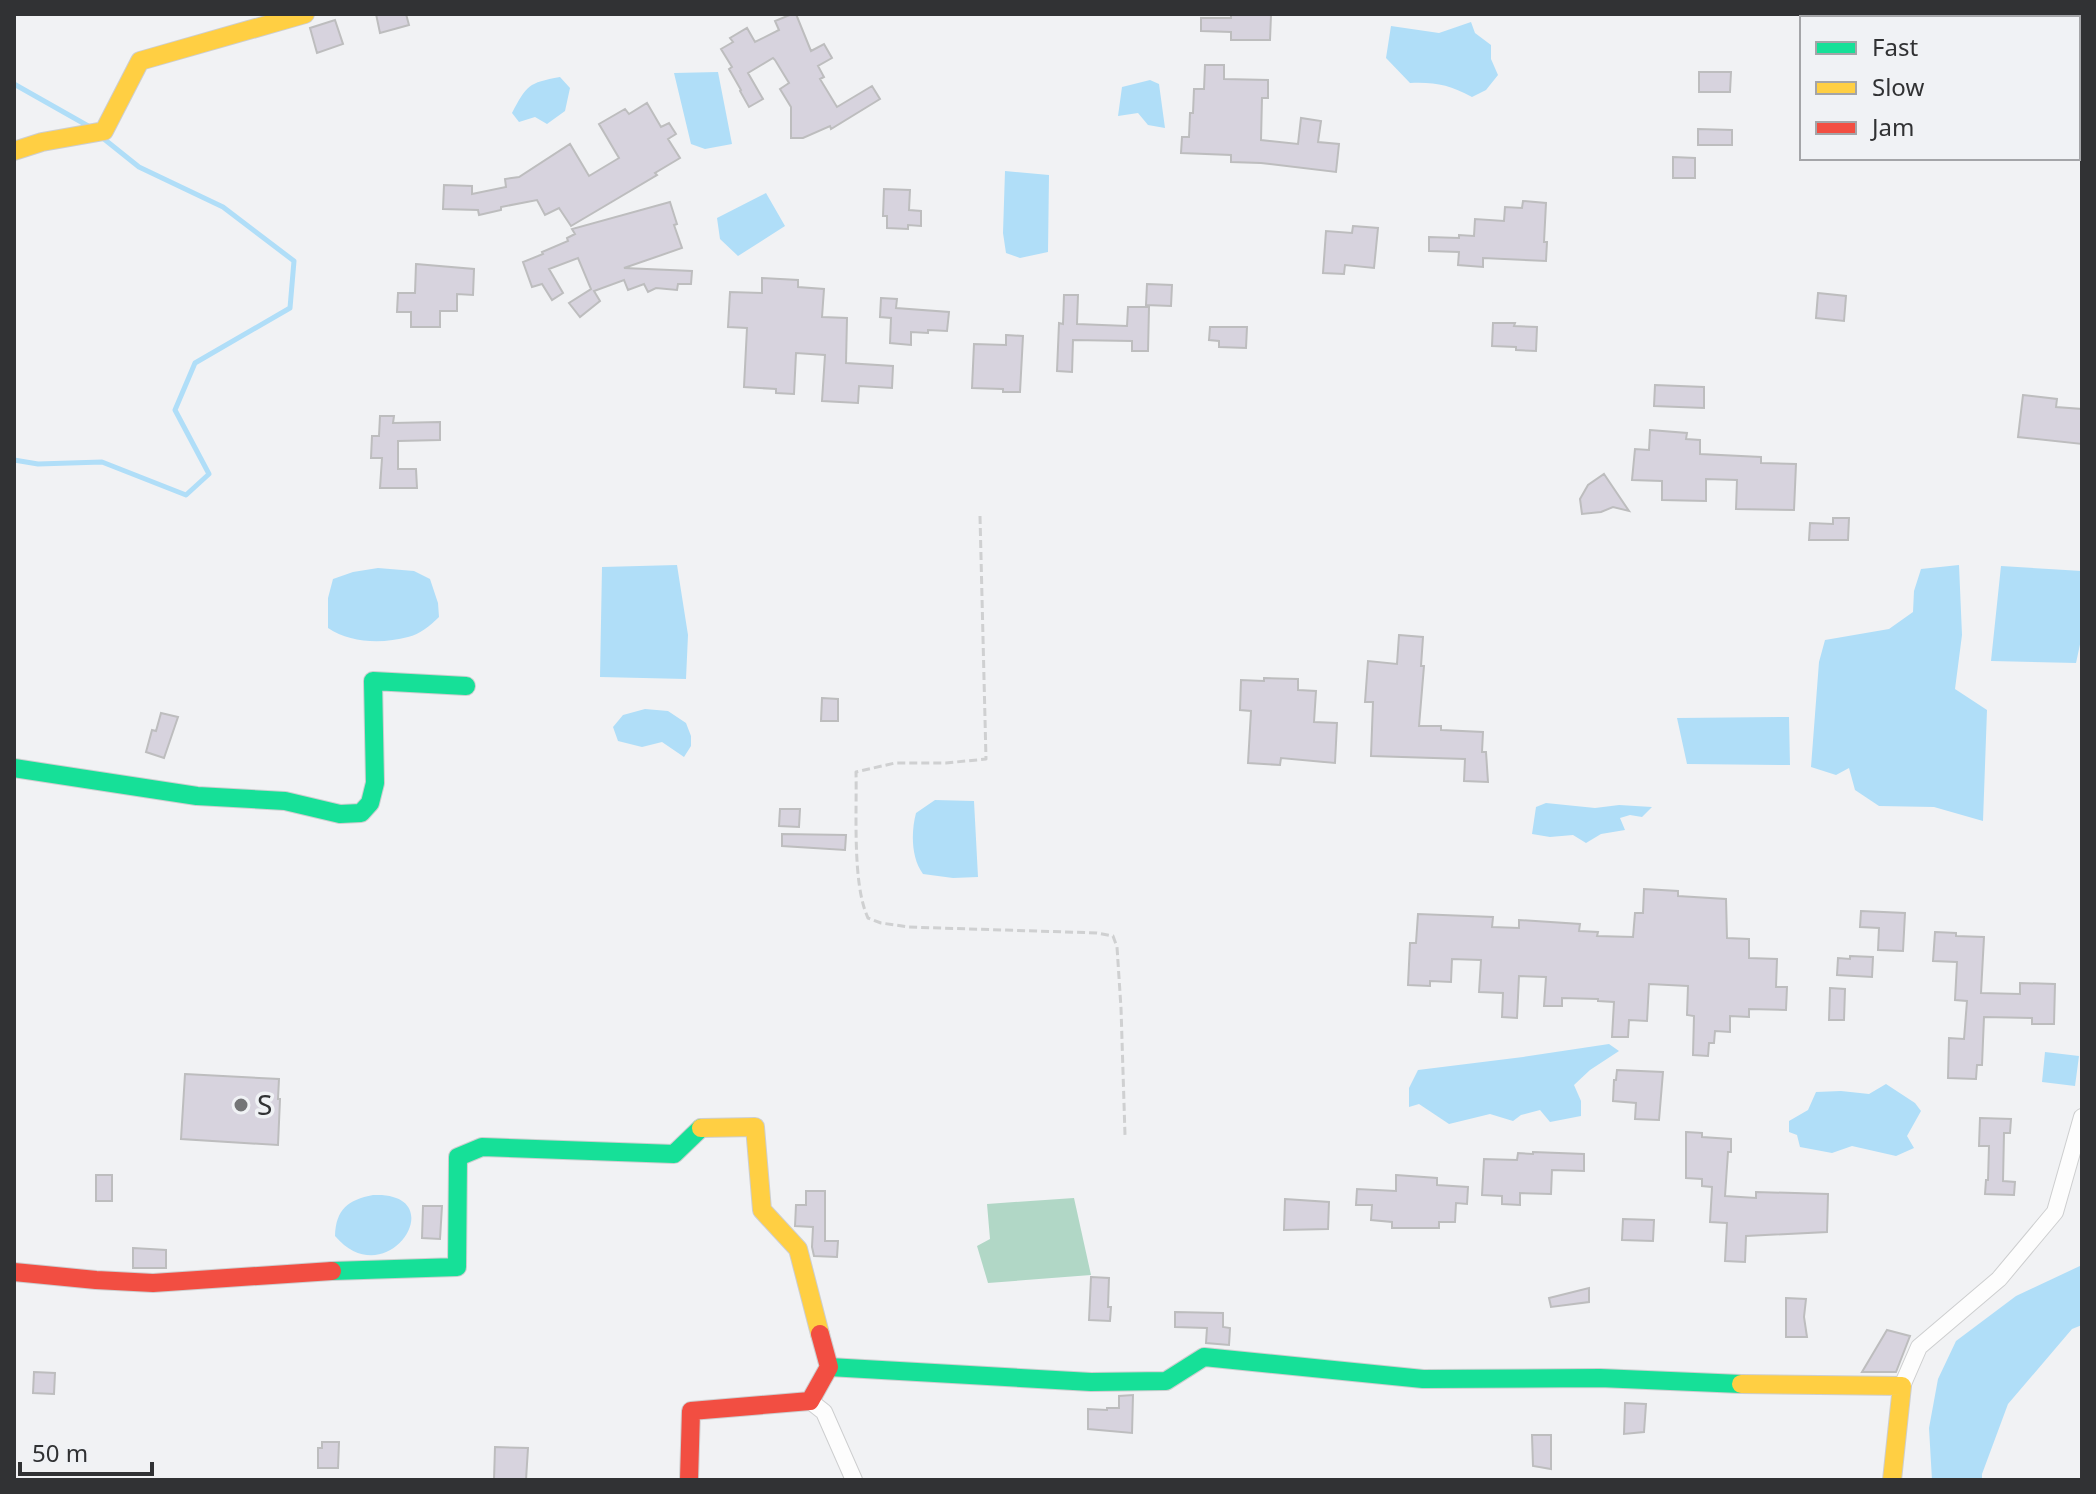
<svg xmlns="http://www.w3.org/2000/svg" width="2096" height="1494" viewBox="0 0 2096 1494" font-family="'Noto Sans',sans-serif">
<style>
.forest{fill:#b1d7c6}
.water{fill:#b0def8}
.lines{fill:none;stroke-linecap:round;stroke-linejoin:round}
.stream{stroke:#b0def8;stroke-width:5}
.building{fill:#d7d3de;stroke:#bdbdbe;stroke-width:2}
.street-casing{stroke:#cdcecf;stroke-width:18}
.fast-casing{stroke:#cdcecf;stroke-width:20}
.slow-casing{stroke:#cdcecf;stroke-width:20}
.jam-casing{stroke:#cdcecf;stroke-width:20}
.path{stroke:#cfd0d1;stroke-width:3;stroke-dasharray:8 4;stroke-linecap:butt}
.street{stroke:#fdfdfd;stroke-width:16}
.fast{stroke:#16e098;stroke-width:18}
.slow{stroke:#ffcf43;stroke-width:18}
.jam{stroke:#f24e42;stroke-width:18}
.poi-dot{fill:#747577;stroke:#f0f2f5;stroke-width:3}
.labels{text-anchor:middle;stroke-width:7;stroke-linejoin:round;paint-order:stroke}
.poi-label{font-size:28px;fill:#313234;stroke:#f0f2f5;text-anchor:start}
</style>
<rect width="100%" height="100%" fill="#f1f2f4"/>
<path class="forest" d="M1074 1198 1091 1275 988 1283 977 1246 990 1239 987 1204Z"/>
<path class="water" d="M1471 22 1475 33 1491 45V59L1498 75 1486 90 1472 97C1449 85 1436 82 1410 83L1386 58 1391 26 1439 33Z
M718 72 732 144 705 149 691 144 674 73Z
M560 77 570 88 565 111 547 124 535 117 519 122 512 113C527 85 528 83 560 77Z
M1150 80 1159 84 1165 128 1148 125 1138 113 1118 116 1122 87Z
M1005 171 1049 175 1048 252 1020 258 1006 253 1003 233Z
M766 193 785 226 738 256 720 239 717 218Z
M677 565 688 635 686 679 600 677 602 567Z
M1959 565 1962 635 1955 689 1987 710 1983 821 1934 807 1879 806 1855 790 1849 768 1836 775 1811 767 1819 662 1825 640 1889 629 1913 612 1914 591 1921 569Z
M2001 566 2082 571V635L2076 663 1991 661Z
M378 568 414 571 430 579 438 603 439 617C430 626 420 634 408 637 382 644 350 643 328 628V598L333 579 353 572Z
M645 709 668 711 686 723 691 736V746L684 757 662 742 642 747 618 741 613 727 623 715Z
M1789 717 1790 765 1687 764 1677 718Z
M935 800 974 801 978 877 953 878 923 874C911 858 911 832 916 813Z
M1546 803 1595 808 1619 805 1652 807 1642 817 1630 815 1620 818 1625 830 1601 834 1586 843 1573 835 1550 837 1532 834 1536 807Z
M1609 1044 1619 1051 1590 1070 1574 1085 1581 1101V1116L1550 1122 1540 1110 1521 1115 1513 1121 1490 1114 1449 1124 1419 1104 1409 1107V1088L1418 1070 1523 1057Z
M2045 1052 2079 1056 2075 1086 2042 1082Z
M1886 1084 1915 1103 1921 1111 1907 1136 1914 1148 1896 1156 1852 1146 1832 1153 1800 1147 1797 1135 1789 1132V1121L1808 1110 1816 1092 1841 1091 1869 1094Z
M373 1195C455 1191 388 1298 335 1236 336 1209 348 1200 373 1195Z
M2082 1265V1325L2072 1329 2008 1404 1982 1474V1480H1932L1929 1428 1938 1379 1956 1341 2016 1296Z"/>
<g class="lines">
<path class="stream" d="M14 84 90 127
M14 460 38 464 102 462 186 495 209 474 175 410 195 363 290 308 294 261 223 207 139 167 104 139"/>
</g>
<path class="building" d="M376 14H406L409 25 380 33Z
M792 14H796L811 51 824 44 832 58 818 66 824 77 820 79 837 107 872 86 880 99 831 129 830 126 803 138H791V107L780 89 789 83 775 60 773 58 748 73 763 99 749 107 740 91 741 90 729 69 732 67 721 49 733 42 730 38 747 28 755 42 779 30 775 21Z
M1231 14 1271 15 1270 40H1231V32L1201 31V18H1231Z
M335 20 343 44 317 53 310 28Z
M1205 65H1224V79L1268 80V98H1262L1261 140 1298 144 1301 118 1321 121 1318 142 1339 144 1336 172 1261 163 1231 162V155L1181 153 1182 137H1189L1190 113H1193L1194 89H1204Z
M1699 72H1731L1730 92H1699Z
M647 103 661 127 669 123 676 134 668 139 680 158 655 173 657 175 571 226 559 208 545 215 537 200 501 207V210L479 215 478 210 443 209 444 185 472 186V194L506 187 505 179 519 177 570 144 589 176 619 158 599 124 625 109 629 114Z
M1698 129 1732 130V145H1698Z
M1673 157 1695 158V178H1673Z
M884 189 910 190 909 210 921 211V226L908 225V229L887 228V216H883Z
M1523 201 1546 203 1544 242H1547L1546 261 1483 258V267L1458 265 1459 252 1429 251V237L1459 238V235L1474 236 1475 219 1504 221 1505 207 1522 208Z
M670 202 677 224 674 225 682 248 624 268 692 271 691 284H678L677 290 656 288 648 292 644 284 628 290 624 280 594 291 600 301 580 317 569 303 591 289 578 258 549 269 563 293 552 300 542 284 532 287 523 262 543 254 542 252 568 241 567 238 575 234 572 229Z
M1353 226 1378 228 1374 268 1345 265 1344 274 1323 273 1326 231 1352 233Z
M416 264 474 269 473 295 457 294V311H440V327H411V312H397L398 293H415Z
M762 278 798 280V287L824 289 822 317 847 318 846 363 893 366 892 388 859 386 858 403 822 401 825 355 796 353 794 394 776 393V389L744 387 747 328 728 327 730 292 762 293Z
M1147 284 1172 285 1171 306 1146 305Z
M1818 293 1846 296 1844 321 1816 318Z
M1064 295H1078L1077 324 1127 326 1128 307H1149L1148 351H1132V341L1073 340 1072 372 1057 371 1059 323 1063 324Z
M881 298 897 299 896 308 949 312 947 331 928 330V333L911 332V345L890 343 891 318 880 317Z
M1493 323H1515L1514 326 1537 327 1536 351 1516 350V347L1492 346Z
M1210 327H1247L1246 348 1219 347V341L1209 340Z
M1006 335 1023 336 1020 392H1003V389L972 388 974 344 1006 345Z
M1655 385 1704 387V408L1654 406Z
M2023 395 2057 399 2056 407 2082 409V444L2018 437Z
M380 416H394L393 423 440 422V440L398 441V469H416L417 488H380L382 458H371L372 436H379Z
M1650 430 1687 433 1686 439 1700 440V454L1761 457V463L1796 464 1794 510 1736 509 1737 480 1706 479V501L1662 500V481L1632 480 1635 449 1649 450Z
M1604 474 1629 511 1613 507 1601 512 1582 514 1580 499 1588 485Z
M1833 518H1849L1848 540H1809L1810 523 1833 524Z
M1399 635 1423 637 1421 666H1424L1419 726H1441V730L1483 732 1482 752H1486L1488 782 1464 781 1465 759 1371 756 1373 702H1365L1368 661 1397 664Z
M1264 678 1298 679V690L1316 691 1314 722 1337 723 1335 763 1281 758 1280 765 1248 763 1251 711 1240 710 1241 680 1264 681Z
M822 698 838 699V721H821Z
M161 713 178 717 164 758 146 752 152 730 156 731Z
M780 809H800L799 827 779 826Z
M782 834 846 835 845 850 782 846Z
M1644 889 1678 891V896L1726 899 1727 938 1749 939V958L1777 959 1776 987H1787L1786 1010 1749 1009V1017L1730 1016V1032L1715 1031 1714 1043H1709L1708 1056 1693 1055 1694 1016 1687 1015 1688 986 1649 984 1647 1021 1629 1020 1628 1037H1612L1614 1002 1598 1001V999L1562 998V1006H1544L1546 977 1519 976 1517 1018 1502 1017 1503 993 1479 992 1481 960 1452 959 1451 982 1430 981V986L1408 985 1410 943H1416L1418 914 1493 917 1492 927 1519 928V920L1580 924 1579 931 1598 932 1597 936 1633 937 1635 913H1643Z
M1861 911 1905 913 1903 951 1878 950 1879 928 1860 927Z
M1935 932 1956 933V936L1984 937 1981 993 2020 994V983L2055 984 2054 1024H2032V1018L1984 1017 1982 1065H1977L1976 1079 1948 1078 1949 1038 1964 1039 1967 1001 1955 1000 1957 962 1933 961Z
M1850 956 1873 957 1872 977 1837 975 1838 958 1850 959Z
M1830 988 1845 989 1844 1020H1829Z
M1617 1070 1663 1072 1659 1120 1635 1119 1636 1103 1613 1101 1614 1080H1616Z
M185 1074 279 1079 278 1099H280L278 1145 181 1139Z
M1980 1118 2011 1119 2010 1133H2004L2003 1181 2015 1182 2014 1195 1985 1194 1986 1180H1988L1989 1146H1979Z
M1686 1132 1702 1133V1137L1731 1139V1152H1728L1725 1196 1756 1198V1192L1828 1194 1827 1232 1746 1236 1745 1262 1725 1261 1727 1223 1710 1222 1712 1187 1702 1186V1179L1686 1178Z
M1533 1152 1584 1154V1171L1552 1170 1551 1194 1520 1193V1205L1502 1204V1196L1482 1195 1484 1159 1517 1160 1518 1153 1533 1154Z
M96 1175H112V1201H96Z
M1396 1175 1437 1178V1185L1468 1187 1467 1204 1456 1203 1455 1222H1439V1228H1392V1222L1371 1220 1372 1205H1356L1357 1189 1396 1191Z
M806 1191H825V1241H838L837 1257 814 1256 812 1247 813 1227 795 1226 796 1205H806Z
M1285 1199 1329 1202 1328 1229 1284 1230Z
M423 1206H442L440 1239 422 1238Z
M1623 1219 1654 1220 1653 1241 1622 1240Z
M133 1248 166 1250V1268H133Z
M1091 1277 1109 1278 1108 1307H1111L1110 1321 1089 1320Z
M1589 1288V1302L1551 1307 1549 1298Z
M1786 1298 1806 1299 1804 1317 1807 1337H1786Z
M1175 1312 1223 1313V1327L1230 1328 1229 1345 1206 1343 1207 1328 1175 1327Z
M1887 1330 1910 1336 1896 1372H1862Z
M34 1372 55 1373 54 1394 33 1393Z
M1133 1395 1132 1433 1088 1429V1409L1107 1410V1408H1119V1396Z
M1625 1403 1646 1404 1644 1432 1624 1434Z
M1532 1435H1551V1469L1533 1466Z
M322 1442H339L338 1468H318V1448H322Z
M495 1447 528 1448 526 1480H494Z"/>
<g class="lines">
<defs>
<path id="street" d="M1902 1386 1919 1347 1999 1279 2055 1212 2082 1117
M810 1401 824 1412 854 1480"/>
<path id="fast" d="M14 768 197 796 285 801 340 814 361 813 370 803 375 783 373 681 466 686
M332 1271 457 1267 458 1157 482 1147 674 1154 701 1128
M829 1367 1091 1382 1166 1381 1204 1357 1423 1379 1600 1378 1741 1384"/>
<path id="slow" d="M14 151 42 142 104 131 140 61 305 14
M701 1128 755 1127 762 1210 798 1249 820 1334
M1741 1384 1902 1386 1892 1480"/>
<path id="jam" d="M14 1272 96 1280 153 1283 332 1271
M689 1480 691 1411 810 1401 829 1367 820 1334"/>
</defs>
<use href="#street" class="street-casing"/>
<use href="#fast" class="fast-casing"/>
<use href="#slow" class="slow-casing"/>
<use href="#jam" class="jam-casing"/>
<path class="path" d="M980 516 986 759 946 763H895L856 772C857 811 852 884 868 918L881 923 909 927 1097 933 1113 936 1117 947 1121 1008 1125 1135"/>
<use href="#street" class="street"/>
<use href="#fast" class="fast"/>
<use href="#slow" class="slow"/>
<use href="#jam" class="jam"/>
</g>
<circle class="poi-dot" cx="241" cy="1105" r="8"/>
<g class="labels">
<g class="poi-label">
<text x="257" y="1115">S</text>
</g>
</g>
<rect width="2096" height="1494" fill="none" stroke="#313234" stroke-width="32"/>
<rect x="1800" y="16" width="280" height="144" fill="#f0f2f5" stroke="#a4a5a8" stroke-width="2"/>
<rect x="1816" y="42" width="40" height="12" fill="#16e098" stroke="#a4a5a8" stroke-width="2"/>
<text x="1872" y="56" font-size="24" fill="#313234">Fast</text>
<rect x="1816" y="82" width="40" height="12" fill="#ffcf43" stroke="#a4a5a8" stroke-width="2"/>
<text x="1872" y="96" font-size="24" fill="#313234">Slow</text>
<rect x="1816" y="122" width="40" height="12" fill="#f24e42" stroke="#a4a5a8" stroke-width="2"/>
<text x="1872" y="136" font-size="24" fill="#313234">Jam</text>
<path d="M20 1462v12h132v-12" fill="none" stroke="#313234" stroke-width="4"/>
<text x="32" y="1462" font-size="24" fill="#313234" stroke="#f0f2f5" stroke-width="6" paint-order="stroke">50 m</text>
</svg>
